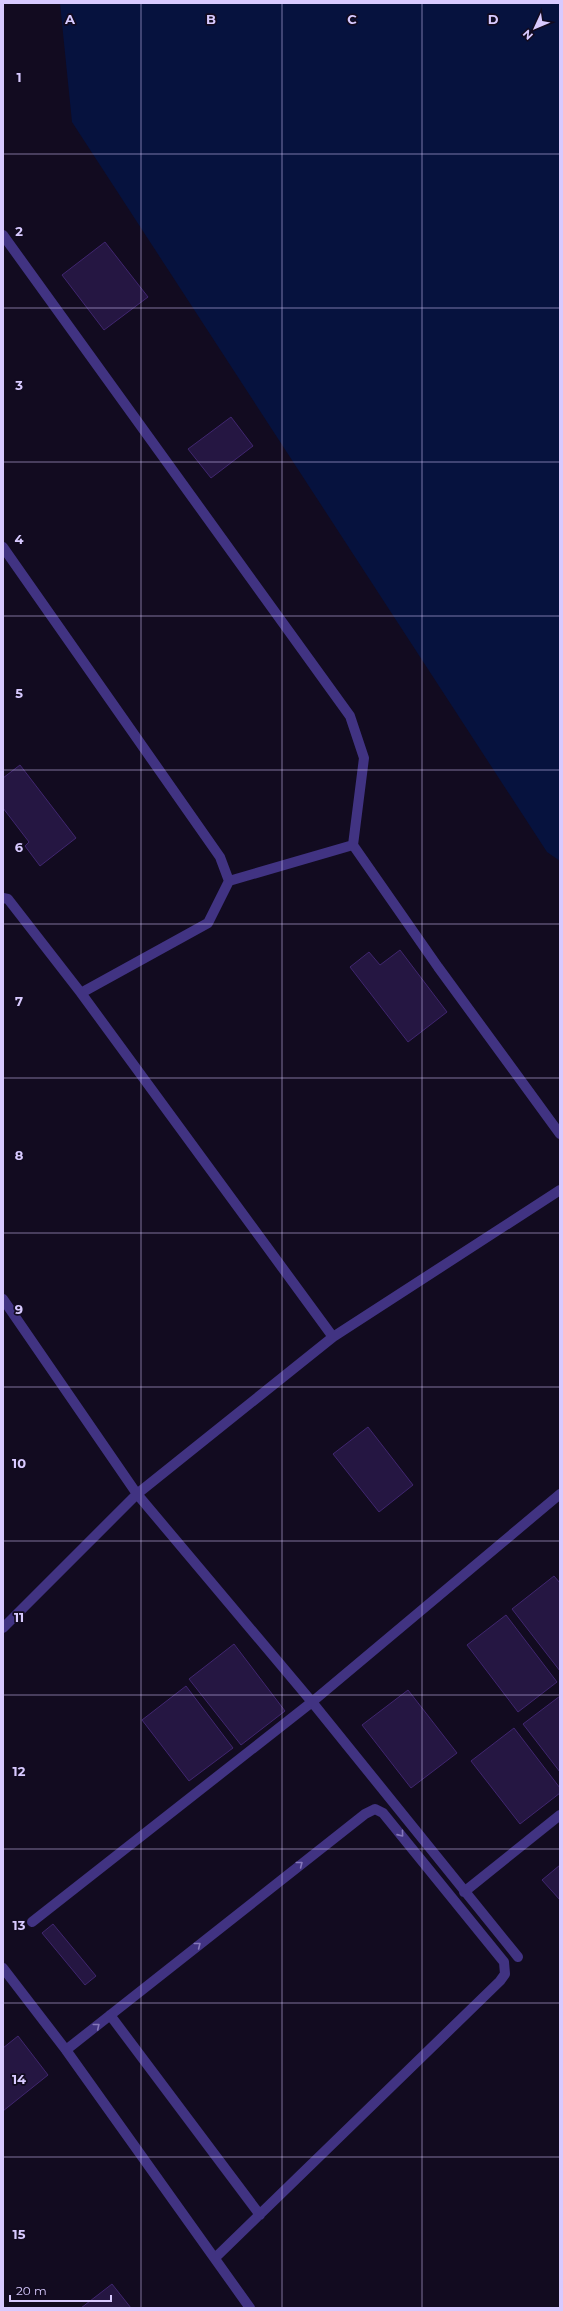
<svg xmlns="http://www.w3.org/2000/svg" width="563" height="2311" viewBox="0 0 563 2311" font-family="Montserrat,sans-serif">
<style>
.water{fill:#06123e}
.building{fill:#251642;stroke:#40266f}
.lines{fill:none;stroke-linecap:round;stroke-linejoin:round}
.minor{stroke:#413382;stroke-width:10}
.oneway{stroke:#8577ba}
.grid{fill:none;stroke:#d8caff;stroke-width:1;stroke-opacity:0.55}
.grid-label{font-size:13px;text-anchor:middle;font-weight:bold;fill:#d8caff;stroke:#120b20;stroke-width:3.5;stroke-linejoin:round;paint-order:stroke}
</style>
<rect width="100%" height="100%" fill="#120b20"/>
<path class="water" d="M60 3H560V861L547 852 72 122Z"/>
<path class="building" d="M105 242 148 297 104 330 62 275Z
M231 417 253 446 211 478 188 449Z
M20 765 76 838 40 866 25 846 29 842 3 808V778Z
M400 950 447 1012 408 1042 350 967 369 952 380 965Z
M368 1427 413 1485 379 1512 333 1454Z
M554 1576 560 1583V1671L512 1609Z
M506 1615 557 1682 518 1712 467 1645Z
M234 1644 285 1711 241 1745 189 1679Z
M186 1686 233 1748 189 1781 142 1720Z
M408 1690 457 1753 411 1788 362 1725Z
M560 1696V1772L523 1724Z
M514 1728 560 1788V1793L520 1824 471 1761Z
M560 1865V1900L542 1880Z
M53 1924 96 1976 85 1985 42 1933Z
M18 2036 48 2075 3 2111V2048Z
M112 2284 131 2308H81Z"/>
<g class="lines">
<path class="minor" d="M3 235 350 716 364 758 353 845 438 967 560 1134
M3 547 220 857 229 881 208 923 81 993 333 1337
M229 881 353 845
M3 898 8 899 81 993
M3 1299 137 1494 312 1702 518 1957
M3 1628 137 1494 333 1337 560 1190
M464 1892 560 1815
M32 1922 312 1702 560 1494
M3 1968 66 2050 250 2308
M110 2015 260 2215
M66 2050 365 1814 375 1809 383 1813 504 1962 505 1974 500 1981 216 2257"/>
</g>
<defs><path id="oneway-chevron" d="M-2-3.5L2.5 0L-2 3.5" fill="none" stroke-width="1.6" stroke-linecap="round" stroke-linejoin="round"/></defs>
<g class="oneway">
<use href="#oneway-chevron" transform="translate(401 1834) rotate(51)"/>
<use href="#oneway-chevron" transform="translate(300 1864) rotate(-38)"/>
<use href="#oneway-chevron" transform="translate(198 1945) rotate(-38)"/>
<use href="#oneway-chevron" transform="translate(97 2026) rotate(-39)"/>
</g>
<path class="grid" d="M141 3V2308M282 3V2308M422 3V2308M3 154H560M3 308H560M3 462H560M3 616H560M3 770H560M3 924H560M3 1078H560M3 1233H560M3 1387H560M3 1541H560M3 1695H560M3 1849H560M3 2003H560M3 2157H560"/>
<g class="grid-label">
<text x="70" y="24">A</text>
<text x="211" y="24">B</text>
<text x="352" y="24">C</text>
<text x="493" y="24">D</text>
<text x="19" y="82">1</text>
<text x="19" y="236">2</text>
<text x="19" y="390">3</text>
<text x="19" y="544">4</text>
<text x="19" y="698">5</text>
<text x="19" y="852">6</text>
<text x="19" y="1006">7</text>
<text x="19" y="1160">8</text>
<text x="19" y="1314">9</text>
<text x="19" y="1468">10</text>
<text x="19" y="1622">11</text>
<text x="19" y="1776">12</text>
<text x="19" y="1930">13</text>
<text x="19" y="2084">14</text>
<text x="19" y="2239">15</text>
</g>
<rect width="563" height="2311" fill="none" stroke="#d8caff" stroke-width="8"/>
<g transform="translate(535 28) rotate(226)" stroke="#120b20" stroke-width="3" paint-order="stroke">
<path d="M0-3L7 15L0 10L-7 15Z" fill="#d8caff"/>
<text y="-6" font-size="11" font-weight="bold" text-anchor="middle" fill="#d8caff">N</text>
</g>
<path d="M10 2295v6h101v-6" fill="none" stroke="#d8caff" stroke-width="2"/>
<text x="16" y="2295" font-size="12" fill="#d8caff" stroke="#120b20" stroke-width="3" paint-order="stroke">20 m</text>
</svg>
